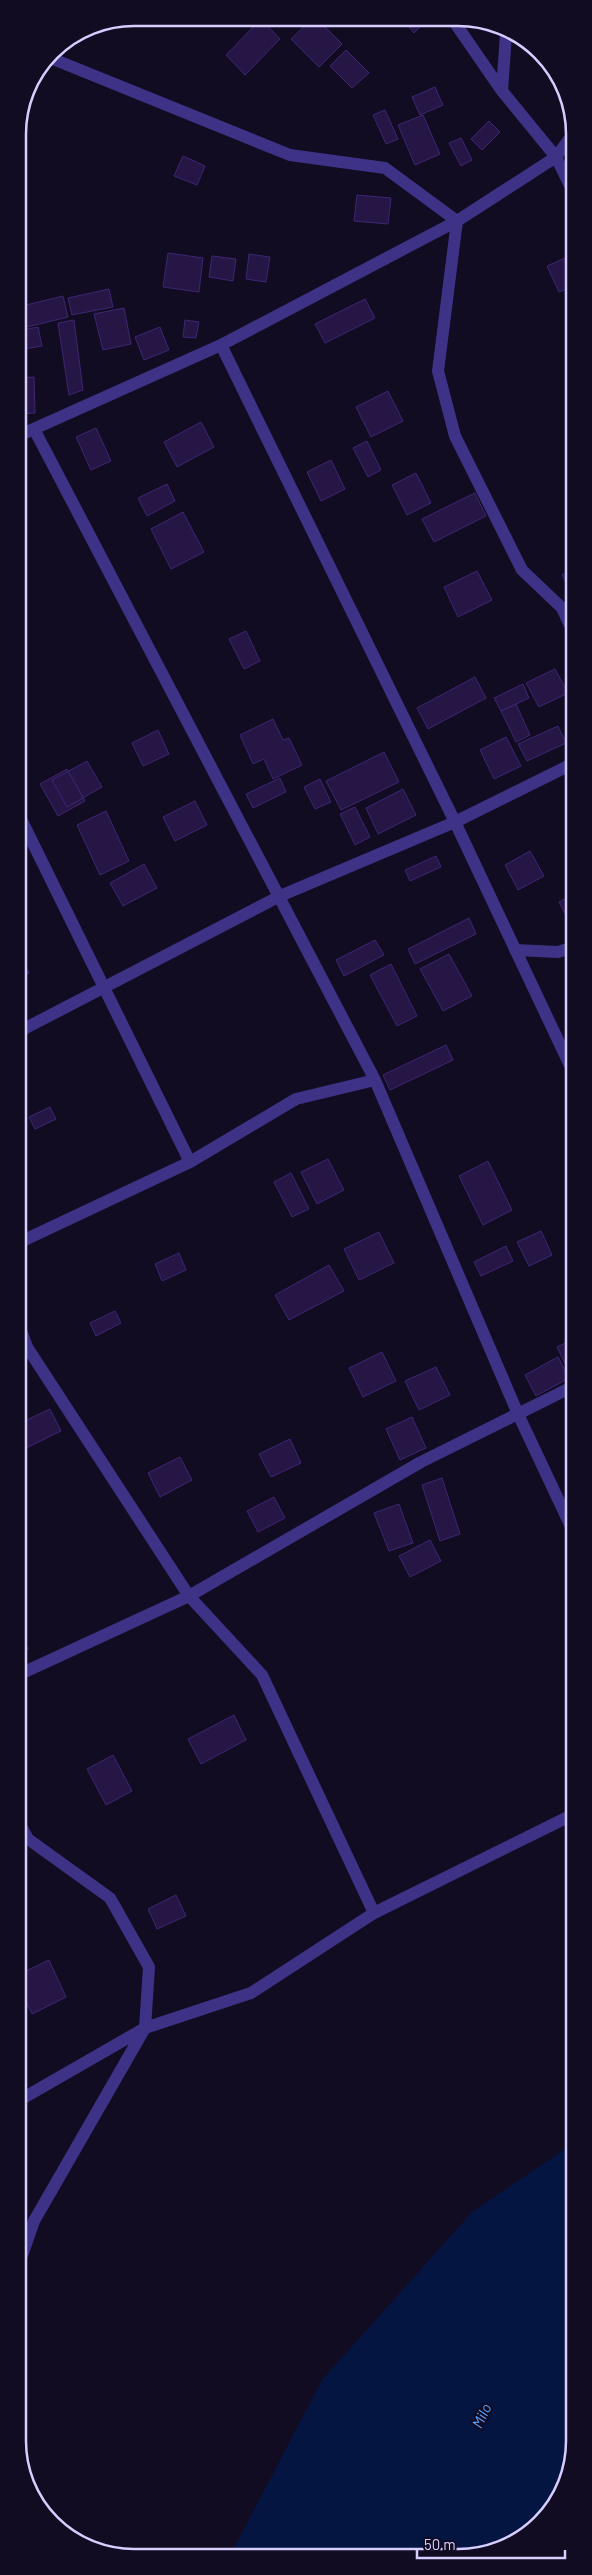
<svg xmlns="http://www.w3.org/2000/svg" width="592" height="2575" viewBox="0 0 592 2575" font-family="Barlow,sans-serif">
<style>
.water{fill:#051542}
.building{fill:#251645;stroke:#3d2673}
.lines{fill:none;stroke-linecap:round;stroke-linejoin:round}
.minor{stroke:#3e3286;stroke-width:12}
.labels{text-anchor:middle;stroke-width:4.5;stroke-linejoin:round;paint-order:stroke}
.water-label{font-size:15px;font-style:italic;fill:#5ba2ff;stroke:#120c23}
.rim{fill:none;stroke:#d8cdff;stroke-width:2.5}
</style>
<rect width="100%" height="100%" fill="#120c23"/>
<path class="water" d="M574 2143V2448L566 2486 545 2518 510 2545 473 2556H230L322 2380 472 2212Z"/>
<path class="building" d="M261 19 280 39 245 75 226 55Z
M312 19H317L342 44 319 67 291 39Z
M403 19H428L414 33Z
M346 50 369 73 352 88 330 66Z
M435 87 443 105 420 115 412 97Z
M385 110 398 139 386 144 373 115Z
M423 115 440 154 415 165 398 125Z
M489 121 500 132 482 150 471 139Z
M461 138 472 160 461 166 449 143Z
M183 156 205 166 197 185 174 176Z
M357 195 391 198 388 224 354 221Z
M168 253 203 258 199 292 163 287Z
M249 254 270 257 266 282 246 279Z
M574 254V286L559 292 547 266Z
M212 256 236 259 233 281 209 277Z
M109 289 113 307 72 315 68 298Z
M63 296 68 317 23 328 18 307Z
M365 299 375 318 325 343 315 324Z
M124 308 131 344 103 350 94 314Z
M74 320 83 390 69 395 58 323Z
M185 320 199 322 196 338 183 337Z
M38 327 42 346 18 350V331Z
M160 327 169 350 144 360 135 337Z
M34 377 35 413 18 414V378Z
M388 391 403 421 371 437 356 407Z
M201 422 214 447 177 467 164 442Z
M96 428 111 461 91 470 76 437Z
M367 441 381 470 368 477 353 448Z
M331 460 345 489 321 501 307 472Z
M416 473 431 503 407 515 392 485Z
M167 484 175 501 147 516 138 498Z
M475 493 486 516 434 542 422 519Z
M183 512 204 552 171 569 151 529Z
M574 569V598L562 575Z
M477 571 492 600 458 617 444 587Z
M246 631 260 661 244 669 229 639Z
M555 669 568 693 539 707 526 683Z
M475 677 486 698 428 729 417 708Z
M523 684 529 698 501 711 494 698Z
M516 704 530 735 516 742 501 711Z
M574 707V725L566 711Z
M273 719 283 740 289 738 302 765 273 779 264 759 253 764 240 735Z
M558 726 566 743 527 761 518 744Z
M158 730 169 754 143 766 132 743Z
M506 737 521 766 494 779 480 750Z
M384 752 399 782 341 810 326 781Z
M87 761 102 787 67 807 52 780Z
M67 769 85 801 58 816 40 784Z
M280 778 286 792 253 808 246 794Z
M320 779 331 802 315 809 304 787Z
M403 789 416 815 378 834 366 808Z
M195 801 207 825 175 841 163 817Z
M355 807 370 837 355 845 340 814Z
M106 811 129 861 100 875 77 825Z
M530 851 544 876 518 890 505 865Z
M436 856 441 867 410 881 405 870Z
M144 864 157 888 123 906 110 883Z
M18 885 27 904 18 908Z
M574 894V931L559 902Z
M469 918 476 934 415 964 408 949Z
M375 940 384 955 344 976 336 960Z
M18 951 29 973 18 979Z
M449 954 472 996 443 1011 420 969Z
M391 964 417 1016 397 1026 370 975Z
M446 1045 453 1060 390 1090 383 1075Z
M50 1107 56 1119 35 1129 29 1117Z
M328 1159 344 1190 317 1204 301 1172Z
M488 1161 512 1210 483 1225 459 1176Z
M291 1173 309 1209 292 1217 274 1182Z
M541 1231 552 1255 529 1266 517 1242Z
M379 1232 394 1263 359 1280 344 1249Z
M506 1246 513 1261 481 1276 474 1262Z
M179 1253 186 1270 162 1281 155 1264Z
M329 1265 344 1291 289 1320 275 1295Z
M115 1311 121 1323 96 1336 90 1323Z
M574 1339V1377L572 1378 557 1347Z
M382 1352 396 1381 363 1397 349 1368Z
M558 1357 569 1378 536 1396 525 1375Z
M436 1367 450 1395 419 1410 405 1381Z
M50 1409 61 1431 18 1452V1424Z
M412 1417 426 1448 400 1460 386 1429Z
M290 1439 301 1463 271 1477 259 1454Z
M180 1457 192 1480 160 1497 148 1473Z
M442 1478 460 1534 440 1541 422 1485Z
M274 1497 285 1518 258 1532 247 1511Z
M399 1504 413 1543 389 1551 374 1513Z
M430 1540 441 1561 410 1577 399 1556Z
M18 1627 28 1649 18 1653Z
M574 1672V1690L567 1676Z
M234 1715 246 1740 201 1764 188 1739Z
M113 1755 132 1791 106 1805 87 1769Z
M176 1895 186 1916 157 1929 148 1909Z
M49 1960 66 1997 32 2014 18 1985V1975Z"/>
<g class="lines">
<path class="minor" d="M48 57 290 155 385 168 457 221 438 371 455 436 522 570 562 608 574 634
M502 91 506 34
M573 134 556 157 573 192
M221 345 455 822 574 1074
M34 429 375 1080 518 1414 574 1533
M18 436 221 345 457 221 556 157 502 91 453 20
M18 813 190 1162
M515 950 558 952 574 947
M18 1032 280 896 455 822 574 763
M18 1243 190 1162 296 1099 375 1080
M18 1322 27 1347 189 1596 262 1675 374 1913
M18 1675 189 1596 421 1462 574 1386
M18 1821 28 1839 110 1898 149 1967 145 2028 34 2221 18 2267
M18 2101 145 2028 251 1993 374 1913 574 1814"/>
</g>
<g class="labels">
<g class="water-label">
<text transform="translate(482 2416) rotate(-64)" y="5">Milo</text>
</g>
</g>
<path d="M0 0H592V2575H0ZM134 26H458A108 108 0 0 1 566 134V2441A108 108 0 0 1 458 2549H134A108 108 0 0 1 26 2441V134A108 108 0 0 1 134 26Z" fill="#120c23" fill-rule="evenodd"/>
<path class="rim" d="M134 26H458A108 108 0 0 1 566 134V2441A108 108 0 0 1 458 2549H134A108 108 0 0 1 26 2441V134A108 108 0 0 1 134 26Z"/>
<path d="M417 2550v8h148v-8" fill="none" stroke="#d8cdff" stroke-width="2.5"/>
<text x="424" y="2550" font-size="15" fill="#d8cdff" stroke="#120c23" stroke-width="4" paint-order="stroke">50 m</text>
</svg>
